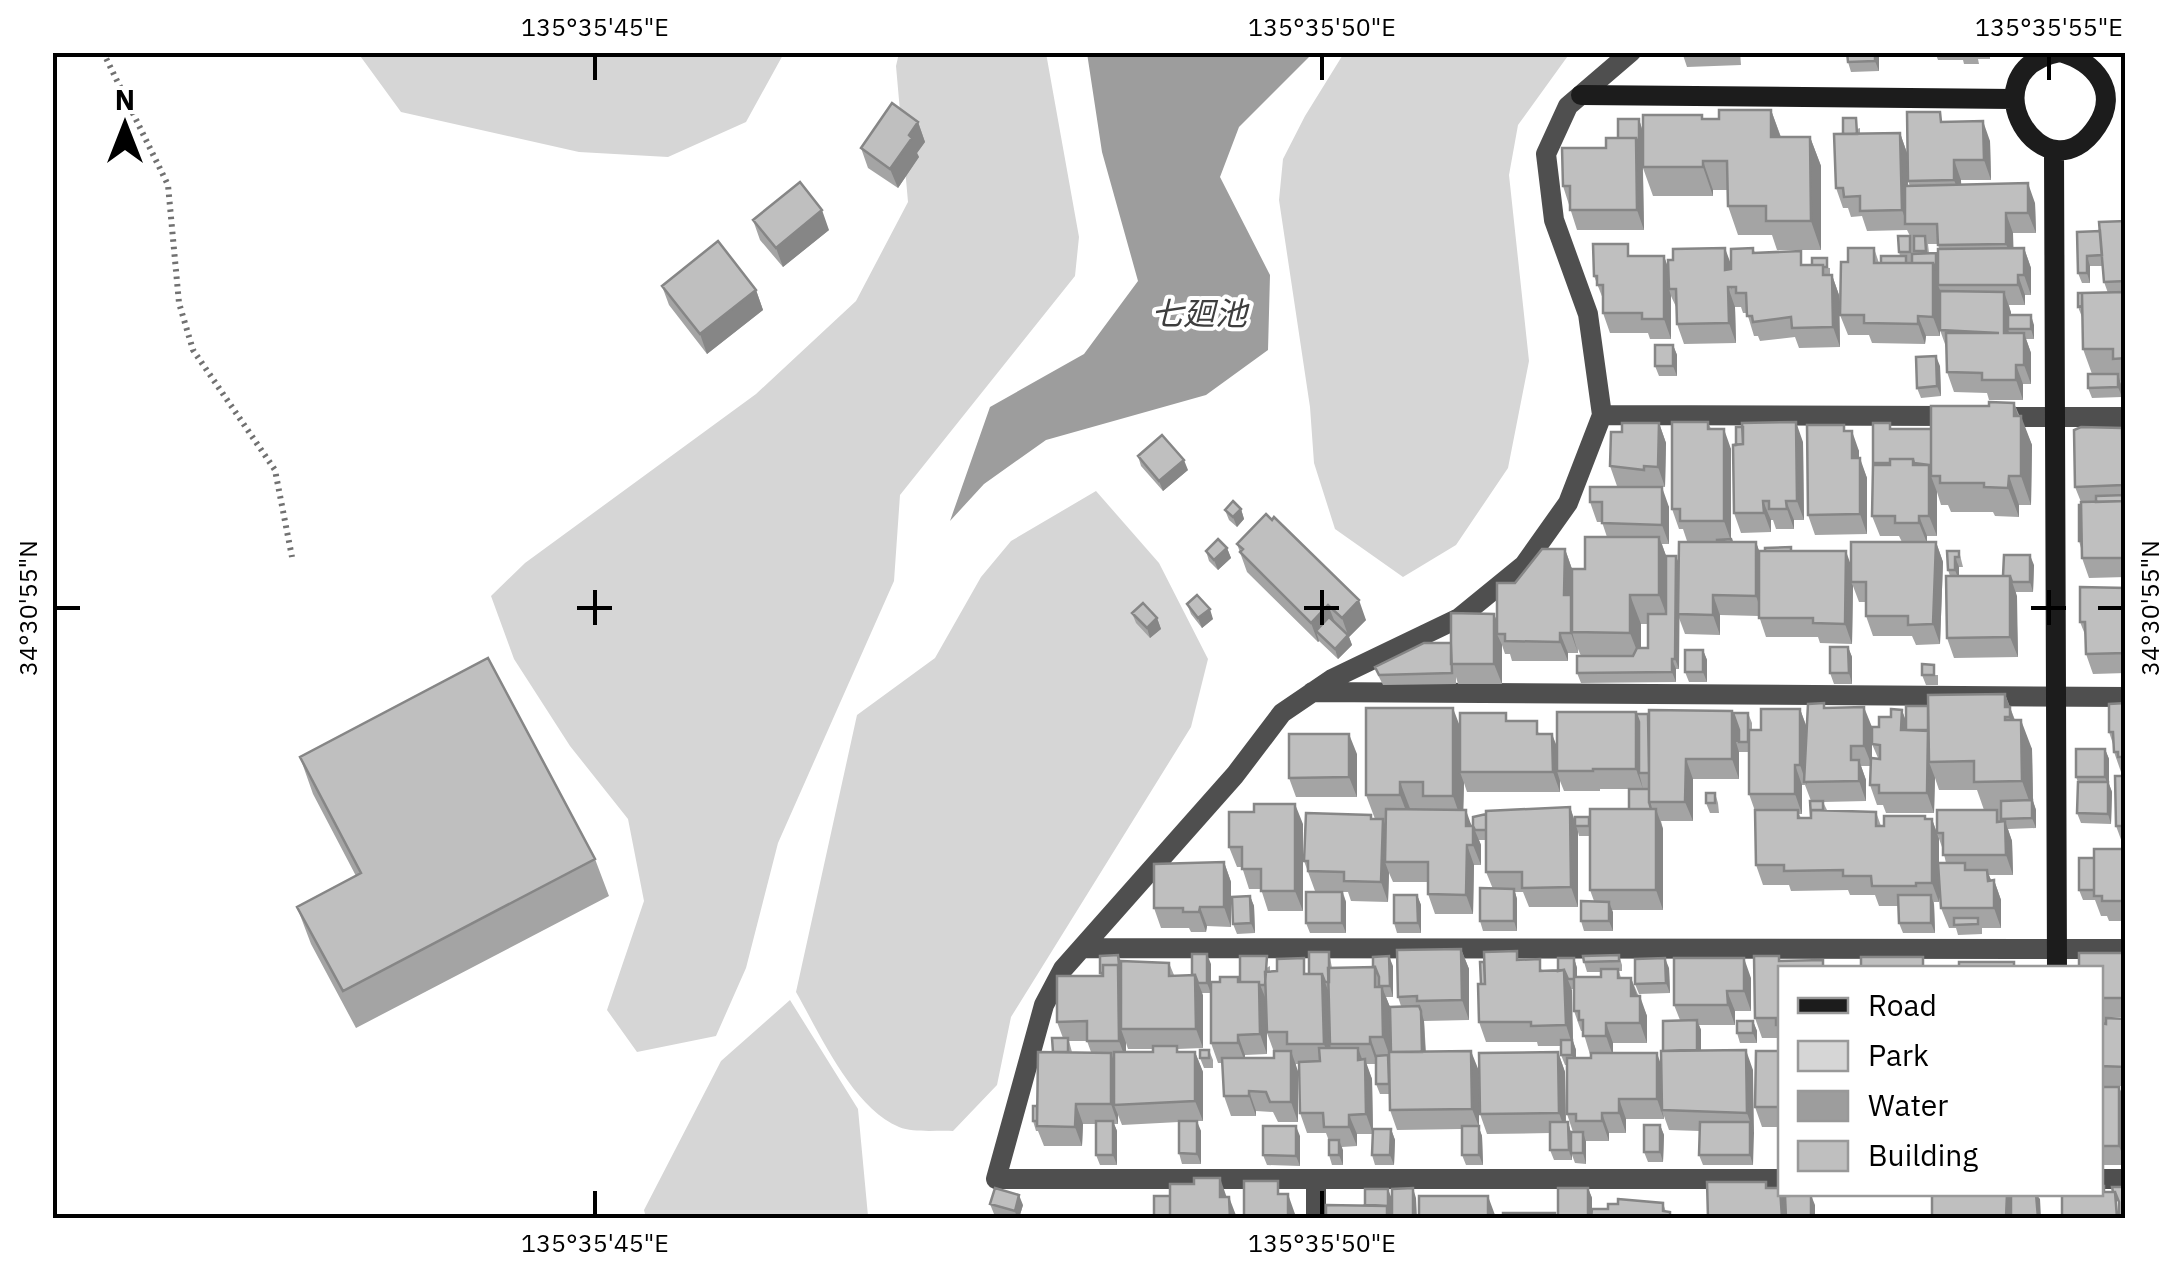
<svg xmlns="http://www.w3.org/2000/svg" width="2178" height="1271" viewBox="0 0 2178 1271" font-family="'IBM Plex Sans','Noto Sans JP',sans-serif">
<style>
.green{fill:#d6d6d6}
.water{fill:#9d9d9d}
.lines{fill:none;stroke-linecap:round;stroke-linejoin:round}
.path{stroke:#717171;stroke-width:6;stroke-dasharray:2.5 5;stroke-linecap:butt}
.street{stroke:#4f4f4f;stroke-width:20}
.secondary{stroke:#1c1c1c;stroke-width:20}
.wall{fill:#a4a4a4;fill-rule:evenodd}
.shaded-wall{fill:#868686}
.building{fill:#bfbfbf;stroke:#868686;stroke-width:2.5}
.ticks{fill:none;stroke:#000;stroke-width:4}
.labels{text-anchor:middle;stroke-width:8;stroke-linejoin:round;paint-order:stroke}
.water-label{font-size:32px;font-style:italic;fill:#3e3e3e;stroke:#fff}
.neatline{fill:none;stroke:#000;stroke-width:4}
.ticks-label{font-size:25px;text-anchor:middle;fill:#000}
</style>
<rect width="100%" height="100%" fill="#fff"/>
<path class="green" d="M358 53H784L746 122 668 157 579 152 401 112Z
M899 53H1046L1079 237 1075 276 900 495 894 581 778 843 746 968 716 1036 637 1052 607 1010 644 901 628 819 570 746 514 659 491 596 525 563 756 394 856 301 908 202 896 66Z
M1344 53H1570L1518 125 1509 175 1529 361 1508 468 1456 545 1403 577 1335 529 1314 463 1310 407 1279 200 1283 159 1305 116Z
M1096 491 1159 563 1208 659 1191 727 1011 1017 997 1085 953 1131C937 1130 914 1133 899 1127 852 1107 820 1034 796 992L857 715 935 658 981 577 1011 541Z
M790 1000 858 1109 868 1216 888 1218H646L644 1210 721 1061Z"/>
<path class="water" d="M1087 53H1313L1239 127 1220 177 1270 275 1268 350 1206 395 1046 440 984 484 950 521 990 407 1084 354 1138 281 1102 152Z"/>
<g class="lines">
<path class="path" d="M103 52 168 185 179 303 193 350 275 470 292 557"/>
<path class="street" d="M1631 52 1568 106 1546 154 1554 220 1588 314 1602 415 1568 503 1524 565 1459 618 1332 679 1282 713 1235 775 1063 969 1044 1005 996 1179H1780
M1602 415 1955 416
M1999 417H2126
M1312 692 2126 697
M1082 948 2126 949
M2100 1179H2126
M1316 1218V1179"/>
<path class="secondary" d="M2060 52C1962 71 2046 204 2097 126 2120 91 2095 62 2060 52
M1581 95 2014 99
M2054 150 2057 968"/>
</g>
<path class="wall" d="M1682 52H1740L1741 65 1687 67Z
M1847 52H1879V71L1851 72 1848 62Z
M1935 52H1990V59H1978L1979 64H1964L1963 60H1938Z
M1771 110 1781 137H1810L1821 166V250H1777L1772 235H1738L1728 206V190H1713V196H1653L1643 168 1644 230H1577L1563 186 1639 119 1642 129 1704 119H1719Z
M918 122 925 142 917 153 919 157 898 188 868 168 861 148Z
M1944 122 1990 141 1991 180H1961V184L2035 203 2036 233H2013V248H2024L2031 268V295H2025V305H2009L2011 315 2034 325V339H2026L2031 353V384H2023V400H1989L1987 393 1954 392 1947 372 1946 347 1940 330V290V336H1926L1925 344 1872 343 1869 335H1848L1840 315 1848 262 1874 248 1879 263 1900 256 1899 252 1910 236 1907 230 1867 231 1862 216 1851 217 1848 208H1843L1836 188 1843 134 1860 128V134L1900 133 1907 153 1908 186H1910L1908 181ZM1928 244H1938L1939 249 1938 259 1936 253H1929Z
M753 220 829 230 783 267 760 240Z
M2126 221V388H2123L2119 378 2121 384 2122 397 2092 398 2088 388 2092 374 2083 349 2082 317 2078 307 2108 293 2104 282 2103 266H2090V283H2082L2078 273 2100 231Z
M1753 248 1755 253 1805 265 1830 268V275H1832L1839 295 1840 347 1799 348 1795 337 1760 341 1758 336H1754L1747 313H1743L1741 307H1735L1736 343 1684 344 1677 324V309L1671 296V339H1650L1648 333H1610L1603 313V299L1594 276 1633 256H1664L1668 268 1731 265Z
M662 286 756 290 763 310 707 354 669 305Z
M1673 345 1677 355V376H1659L1655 366Z
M1940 366 1941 396 1921 398 1917 388Z
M2014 403 2032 445 2031 505H2019V517L1995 516 1993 512H1951L1948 505H1941L1937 492V536H1927V542H1936L1943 562 1940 644 1916 645 1912 636H1873L1866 616V602H1859L1853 586 1852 644 1820 643 1818 637H1766L1759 616 1720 615V635L1685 634 1679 618V669H1676V682L1581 683 1577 673 1581 656 1578 649V653H1568V661H1512L1510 654H1505L1502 645V684H1458L1456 677V684L1383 685 1379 677 1375 667 1451 643 1494 614 1497 622 1515 583 1565 549 1572 569H1585L1607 537 1602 522H1597L1590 502 1628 487 1617 486 1610 466 1622 432 1659 423 1666 443 1665 487 1651 486 1669 507V544H1662L1666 556H1676L1678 563 1717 542 1687 541 1683 529H1679L1672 509 1708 422 1711 429 1731 449V539L1732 542H1756L1759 551H1792L1851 567 1902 542 1899 536H1880L1872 516 1873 463 1893 429H1931L1989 406ZM1641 624H1648V648H1641Z
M2122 428 2126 437V577L2089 578 2082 558 2081 548 2079 541 2081 502 2075 487Z
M1846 431 1859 451V458L1867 478V534L1815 535 1808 515Z
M1803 442 1804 520H1794V529H1776L1773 520H1771V532L1741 533 1734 513Z
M1138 456 1188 470 1163 491 1141 466Z
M1241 509 1244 519 1237 527 1229 520 1225 510Z
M1237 544 1366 620 1349 637 1352 645 1338 659 1319 641 1318 642 1247 572Z
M1227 548 1231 558 1218 570 1209 561 1206 551Z
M1959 551 1963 567H1959V576H2003L2034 565 2033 592H2016L2018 657 1954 658 1947 638 1950 576 1948 570Z
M2126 588V673L2093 674 2086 654V637L2080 622Z
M1187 604 1213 619 1202 628 1191 614Z
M1132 613 1157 618 1161 629 1150 638 1136 623Z
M1848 647 1852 657V684H1834L1830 673Z
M1703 650 1707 660V682H1689L1685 672Z
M1922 675H1938V685H1926Z
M2005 694 2015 720 2032 749 2033 801 2036 810V828L2008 829 2012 841 2013 875H1989L1991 880H1994L2001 900V928H1982V934L1958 935 1956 928H1949L1941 908 1939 877V902H1934L1935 933H1903L1899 923V906H1879L1875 895H1850L1848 890 1791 891 1789 885H1763L1756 865 1755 811 1749 794V752H1739V779H1693V821H1661L1663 829V910H1612L1613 931H1584L1581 921 1594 901 1590 890V836H1579L1578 832V907H1529L1523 892H1515L1517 899V931H1483L1480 921 1493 889 1486 872V840H1479L1481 845V865H1474L1473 914H1435L1428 894V882H1393L1389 873 1388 902 1351 901 1348 892H1343L1346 902V933H1310L1306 923 1315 891 1304 861 1375 819 1366 795 1460 726 1509 721 1542 734 1557 745 1636 714 1748 713 1752 723V730H1761L1800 709 1807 728 1826 708 1864 707 1872 758H1878L1872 744 1879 727 1902 710 1906 722 1928 706ZM1861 766H1871L1870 785 1877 805H1883L1886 813H1934L1935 778 1939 790H1977L1984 810 1937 833 1943 850 1946 863H1939V839L1932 819 1881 826 1876 812 1827 810 1823 802 1866 801V780ZM1560 781 1564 791H1600V789H1629V809L1575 821 1570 807 1472 826 1463 810 1464 783 1467 792H1560ZM1802 785H1805L1811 801V818H1801L1799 814H1802Z
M2126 703V845H2123L2116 826 2125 776 2124 772H2121L2114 752 2113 744 2109 732Z
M2105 749 2109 759V784L2112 792 2111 824 2081 823 2077 813 2078 782 2076 777Z
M1357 754V797H1296L1289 778Z
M300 757 595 859 609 896 356 1028 311 944 297 907 356 876 313 794Z
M1715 793 1718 803 1719 813H1710L1706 803Z
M1303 824V911H1268L1261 889H1249L1242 867H1237L1229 847Z
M2126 849V921H2109L2107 916H2101L2095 900H2083L2079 890 2094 858Z
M1224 862 1231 882V927L1207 926 1206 932H1191L1189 928H1161L1154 908Z
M1417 895 1421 905V933H1397L1394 923Z
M1250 896 1254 906 1255 933 1237 934 1233 924Z
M1461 949 1469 969V1020L1424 1021 1426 1052 1471 1051 1479 1128 1482 1136 1483 1165H1466L1462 1155V1129L1397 1130 1390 1110V1094H1380L1376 1084V1064H1366L1372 1079 1373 1130 1391 1129 1395 1140 1394 1165H1375L1372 1155 1373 1134H1357V1146L1342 1147 1343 1165H1332L1329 1155V1141L1326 1133H1307L1300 1113 1299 1064H1296L1298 1122H1278L1273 1112 1256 1111V1116H1231L1224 1096 1222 1063H1218L1211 1043 1220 982 1238 977 1240 982 1270 966V971L1309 973 1329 952 1332 968 1393 966V997H1386L1390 1007 1401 1006 1398 997ZM1267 1033 1274 1052V1058H1245V1055L1267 1054Z
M2126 953V1017H2106V1024L2126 1019V1165H2100V1087H2119L2125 1101V1086H2100V968Z
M1118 955 1121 961 1169 963 1174 975H1192L1211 964V993H1202L1203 1048 1177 1049 1179 1052H1195L1203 1072V1121H1194L1201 1131V1164H1182L1179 1153V1122L1122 1125 1118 1115V1124H1114L1117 1131V1165H1100L1096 1155V1124H1083L1082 1146H1044L1038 1131H1036L1033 1121 1053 1052 1063 1038 1057 1022 1101 976 1100 973ZM1069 1041H1087L1091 1052H1072ZM1126 1043 1128 1049H1153V1052H1126Z
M1619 955 1622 965V971H1619L1621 978H1631L1647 1016V1043H1613V1053L1661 1067 1663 1051 1680 1020 1674 1005 1751 978V1011H1735V1025H1699L1701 1030V1050L1753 1070V1165H1703L1699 1155 1700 1131 1669 1130 1664 1116V1119H1626V1133H1609V1141H1586V1164L1575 1163 1572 1155V1160H1554L1550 1150V1133L1487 1134 1480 1114 1558 1052 1565 1072 1566 1122H1568L1571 1133 1573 1132 1567 1114V1065H1565L1561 1055V1046H1538L1537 1042H1486L1479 1022 1481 984 1520 960 1545 971H1558L1574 958 1577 968V977H1601V972H1587L1584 962ZM1571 989H1574V1011L1581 1031H1583L1591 1058 1576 1057V1050L1573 1041Z
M1779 956 1780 961V1038H1762L1755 1018Z
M1669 968 1670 993 1639 994 1635 984Z
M1753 1021 1757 1031V1043H1740L1737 1033Z
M1209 1050 1213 1060V1068H1204L1200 1058Z
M1780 1051V1127H1762L1755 1107Z
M1660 1125 1664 1135 1663 1162H1648L1644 1152Z
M1300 1136V1166L1267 1165 1263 1155Z
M1588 1188 1592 1198V1213L1608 1209 1663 1203 1666 1212 1673 1218H1559L1558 1215Z
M990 1204 1023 1205 1019 1218H1009L994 1214Z"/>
<path class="shaded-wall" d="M1875 52H1879V71L1875 61Z
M1771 110 1781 138 1771 137Z
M1639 119 1642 129 1644 230 1637 210 1636 138Z
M1983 121 1990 141 1991 180 1984 160Z
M918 122 925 142 917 153 919 157 898 188 890 169 909 135Z
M1900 133 1907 153 1909 224H1907L1902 210Z
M1810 137 1821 166V250L1811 221Z
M1954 160 1961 180 1962 200 1954 180Z
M1703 161 1713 190V196L1703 167Z
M2028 183 2035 203 2036 233 2028 213Z
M822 210 829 230 783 267 776 248Z
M2006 213 2013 233 2014 264 2006 244Z
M1725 248 1732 267V290L1725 270Z
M2024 248 2031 268V295L2024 275Z
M1936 253 1939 263 1938 285 1940 290V336L1933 317V263Z
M1664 256 1671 276 1669 289 1671 296V339L1664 319Z
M2087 256 2090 266V283L2087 273Z
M1832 275 1839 295 1840 347 1833 327Z
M2018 275 2025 295V305L2018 285Z
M1728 287 1735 307 1736 343 1729 323Z
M756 290 763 310 707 354 700 334Z
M2004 292 2011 312V329H2008L2011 339 2004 333Z
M2031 315 2034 325V339L2031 329Z
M1918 316 1926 336 1925 344 1918 324Z
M2024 333 2031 353V384L2024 365Z
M1673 345 1677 355V376L1673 366Z
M1936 356 1940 366 1941 396 1937 386Z
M2016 365 2023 384V400L2016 380Z
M2118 374 2121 384 2122 397 2118 387Z
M2014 403 2021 424V416L2032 445 2031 505 2021 476 2014 416Z
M1796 422 1803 442 1804 520 1797 501Z
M1659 423 1666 443 1665 487 1658 467Z
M2122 428 2126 437V492L2123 485Z
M1724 429 1731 449V541L1724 521Z
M1852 431 1859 451V478L1852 458Z
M1860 458 1867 478V534L1860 514Z
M1184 460 1188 470 1163 491 1159 481Z
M1929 465 1931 476 1937 492V536L1929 516Z
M2009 476 2019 505V517L2008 488Z
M1662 487 1669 507V544L1662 525Z
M1763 501 1771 520V532L1764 513Z
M1786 501 1794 520V529L1787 509Z
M1241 509 1244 519 1237 527 1233 517Z
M1919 516 1927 536V543L1919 523Z
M1659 537 1670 566V624L1659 595Z
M1756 542 1763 562V616L1756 596Z
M1936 542 1943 562 1940 644 1933 624Z
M1227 548 1231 558 1218 570 1214 560Z
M1565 549 1572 569V632L1578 653 1571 633 1564 595Z
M1846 551 1853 571 1851 582 1853 586 1852 644 1845 624Z
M2030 555 2034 565 2033 592 2030 582Z
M1676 556 1680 566 1679 669 1675 659Z
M1955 557 1959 567V580L1955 570Z
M2010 576 2017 596 2018 657 2010 637Z
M1630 595 1641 624V661L1630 633Z
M1713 595 1720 615V635L1713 615Z
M1359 600 1366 620 1349 637 1352 645 1338 659 1335 649 1348 635 1342 618Z
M1328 605 1336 625 1316 631 1319 641 1318 642 1311 623Z
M1210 609 1213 619 1202 628 1198 618Z
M1494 614 1502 634H1497L1502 645V684L1494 664Z
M1157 618 1161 629 1150 638 1147 628Z
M1560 633 1568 653V661L1560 642Z
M1848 647 1852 657V684L1849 673Z
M1703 650 1707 660V682L1703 672Z
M1672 659 1676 669V682L1672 672Z
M2005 694 2020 735 2021 746 2005 707Z
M1864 707 1872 727V766L1864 746Z
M1453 708 1464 737 1460 772 1464 783 1463 825 1453 796Z
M1800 709 1807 728V785L1800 765Z
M1902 710 1909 730H1901Z
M1732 711 1739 730V742H1736L1739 752V779L1732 759Z
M1636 712 1643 732 1639 773 1643 789 1636 769Z
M2021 720 2032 749 2033 801 2036 810V828L2032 818V809L2022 781Z
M1928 730 1929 762 1935 778 1934 813 1927 793Z
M1349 734 1357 754V797L1349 777Z
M1552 734 1560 754 1557 771 1560 781V792L1553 772Z
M2105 749 2109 759V784L2112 792 2111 824 2108 814V786L2105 777Z
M1686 759 1693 779V821L1685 802Z
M1859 760 1866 780V801L1859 781Z
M1795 765 1802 785V814L1795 794Z
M1400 782 1411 811V824L1400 795Z
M1295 804 1303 824V911L1295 891Z
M1570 807 1578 832V907L1571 887Z
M1656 809 1663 829V910L1656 890Z
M1466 810 1473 830 1466 826Z
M1925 816 1932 834V819L1939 839V902L1932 883Z
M1383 819 1391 839 1385 862 1389 873 1388 902 1381 882Z
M2005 821 2012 841 2013 875 2006 855Z
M1473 826 1481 845V865L1473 845Z
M1467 845 1474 865 1473 914 1466 895Z
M1224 862 1231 882V927L1224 907Z
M1987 870 1994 888V880L2001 900V928L1994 908 1988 881Z
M1514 889 1517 899V931L1514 921Z
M1342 892 1346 902V933L1342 923Z
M1417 895 1421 905V933L1418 923Z
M1931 895 1934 905 1935 933 1931 923Z
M1250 896 1254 906 1255 933 1251 923Z
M1609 902 1613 912V931L1609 921Z
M1200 907 1207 926 1206 932 1199 912Z
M1461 949 1469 969V1020L1462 1000Z
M1207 954 1211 964V993L1207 983Z
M1118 955 1122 965 1121 1029 1126 1043V1060L1119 1041Z
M1389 956 1393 966V997L1390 986Z
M1574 958 1577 968V989L1574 979Z
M1665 958 1669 968 1670 993 1666 983Z
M1744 958 1751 978V1011L1744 991Z
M1564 970 1572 990 1573 1041 1576 1050V1065L1572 1055V1044L1566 1025Z
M1322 974 1329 993 1331 1064 1324 1044Z
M1195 975 1203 995V1048L1196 1029Z
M1631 978 1638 998 1631 996Z
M1259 982 1267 1002V1054L1260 1034Z
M1382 987 1390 1007V1057L1383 1037Z
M1727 991 1735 1011V1025L1728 1005Z
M1640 996 1647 1016V1043L1640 1023Z
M1421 1011 1424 1021 1426 1066 1422 1055Z
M1697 1020 1701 1030V1061L1697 1051Z
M1753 1021 1757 1031V1043L1753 1033Z
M1606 1023 1613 1043V1056L1606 1036Z
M1238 1035 1245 1055V1062L1238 1043Z
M1370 1037 1377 1057V1064L1370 1044Z
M1358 1048 1365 1067V1059L1372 1079 1373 1134 1366 1114Z
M1746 1050 1753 1070 1754 1133 1747 1113Z
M1291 1051 1298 1071V1122L1291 1102Z
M1471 1051 1479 1071V1128L1482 1136 1483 1165 1479 1155V1127L1472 1109Z
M1195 1052 1203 1072V1121L1195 1101Z
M1558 1052 1565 1072 1566 1133 1559 1113Z
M1111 1053 1118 1072 1114 1105 1118 1115V1124L1111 1104Z
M1657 1053 1664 1073 1662 1110 1664 1119 1657 1099Z
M2119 1087 2126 1104V1164L2119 1146Z
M1249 1091 1256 1111V1116L1249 1096Z
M1619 1099 1626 1119V1133L1619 1113Z
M1076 1104 1083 1124 1082 1146 1075 1127Z
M1602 1113 1609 1133V1141L1602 1121Z
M1349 1115 1357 1134V1146L1349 1127Z
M1113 1121 1117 1131V1165L1113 1155Z
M1197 1121 1201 1131V1164L1197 1154Z
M1568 1122 1571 1133 1572 1160 1569 1150Z
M1750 1122 1754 1133 1753 1165 1750 1155Z
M1660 1125 1664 1135 1663 1162 1660 1152Z
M1296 1126 1300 1136V1166L1296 1156Z
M1391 1129 1395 1140 1394 1165 1390 1155Z
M1583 1132 1586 1142V1164L1583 1153Z
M1339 1140 1343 1150V1165L1339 1155Z
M1220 1178 1227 1198 1220 1197Z
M1413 1188 1416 1198 1417 1218H1414L1413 1217Z
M1588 1188 1592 1198V1218H1589L1588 1216Z
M1388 1189 1392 1199V1218H1387Z
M1288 1194 1295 1214V1218H1288Z
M1781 1194H1783L1788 1208 1789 1218H1782Z
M2007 1194H2009L2015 1208 2014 1218H2006Z
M2036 1194 2040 1199 2041 1218H2038Z
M1019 1195 1023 1205 1019 1218H1017L1015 1211Z
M1811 1195 1815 1205V1218H1811Z
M1488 1196 1495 1215V1218H1488Z
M1229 1197 1237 1218H1230Z"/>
<path class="building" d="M1847 52H1875V61L1848 62Z
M892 103 918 122 909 135 912 138 890 169 861 148Z
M1719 110H1771V137H1810L1811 221H1766V206H1728L1727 161H1703V167H1643V115H1702V119H1719Z
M1907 112H1940L1941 122 1983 121 1984 160H1954V180L1908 181Z
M1843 118H1856L1857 134H1843Z
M1618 119H1639V147L1636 138H1618Z
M1900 133 1902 210 1860 211V196L1844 197 1843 188H1836L1834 134Z
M1606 138H1636L1637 210H1570V186H1563L1562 148H1606Z
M800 182 822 210 776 248 753 220Z
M2028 183V213H2006V244L1938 245 1937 224H1905V186Z
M2126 221V281L2104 282 2099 222Z
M2100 231 2102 255 2087 256V273H2078L2077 232Z
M1898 236H1910V252H1899Z
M1914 236H1925L1926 251H1914Z
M718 241 756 290 700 334 662 286Z
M1593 244H1628V256H1664V319H1642V313H1603V285H1597V276H1594Z
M1725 248V270L1731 269V249L1753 248V253L1801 251V265H1823V275H1832L1833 327 1792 328 1791 317 1753 322 1752 316H1747L1746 293H1736V287H1728L1729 323 1677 324 1676 289H1669L1668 260H1673V249Z
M1848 248H1874V263H1933V317L1918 316V324L1864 323V315H1840L1841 262H1848Z
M2024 248V275H2018V285H1938V249Z
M1936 253V270L1933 263H1912V254Z
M1881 256H1906V263H1881Z
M1812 258H1827V267H1823V265H1812Z
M1940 291 2004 292V333H2024V365H2016V380H1982V373L1947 372 1946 333H1999L1940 330Z
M2126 292V358L2113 359V349H2083L2082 293Z
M2078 293H2082V306L2078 307Z
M2008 315H2031V329H2008Z
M1655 345H1673V366H1655Z
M1936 356 1937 386 1917 388 1916 357Z
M2088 374H2118V387L2088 388Z
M1989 402 2014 403V416H2021V476H2009L2008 488 1984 487V483H1940V476H1931V406H1989Z
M1672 422H1708V429H1724V521H1680V509H1672Z
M1796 422 1797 501H1786L1787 509H1769V501H1763L1764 513H1734L1733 445 1743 444 1742 423Z
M1622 423H1659L1658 467 1644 466V470L1610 466 1611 432H1622Z
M1873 423H1890V429H1931V467L1929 465 1914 463 1913 459H1890V463H1873Z
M1807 425H1844V431H1852V458H1860V514L1808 515Z
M1736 427H1743V444L1736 445Z
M2081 427 2122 428 2123 485 2075 487 2074 430Z
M1162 435 1184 460 1159 481 1138 456Z
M1890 459H1913V465H1929V516H1919V523H1895V516H1872L1873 465H1890Z
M1590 487H1662V525L1602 523V502H1590Z
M2126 495V501L2096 502V496Z
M1233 501 1241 509 1233 517 1225 510Z
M2126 501V558H2082L2081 502Z
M2079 505H2081V541H2079Z
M1266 514 1272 520 1274 517 1359 600 1342 618 1328 605 1311 623 1240 552 1243 549 1237 544Z
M1585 537H1659V595H1630V633L1572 632V569H1585Z
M1218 539 1227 548 1214 560 1206 551Z
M1731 539 1732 542H1717V540Z
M1679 542H1756V596L1713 595V615L1678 614Z
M1851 542H1936L1933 624 1908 625V616H1866V582H1851Z
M1791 547V551H1765V548Z
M1542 549H1565L1564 595H1571V633H1560V642L1505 641V634H1497V583H1515Z
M1759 551H1846L1845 624 1813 623V618H1759Z
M1947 551H1959V557H1955V570H1948Z
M2004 555H2030V582H2012L2010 576H2003Z
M1666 556H1676L1675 659H1672V672L1577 673V656H1633L1637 648H1648V614H1666Z
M1946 576H2010V637L1947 638Z
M2080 587 2126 588V653L2086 654 2085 622H2080Z
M1197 595 1210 609 1198 618 1187 604Z
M1143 603 1157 618 1147 628 1132 613Z
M1451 613 1494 614V664H1451Z
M1329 617 1348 635 1335 649 1316 631Z
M1424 643H1451L1452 673 1379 675 1375 667Z
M1830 647H1848L1849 673H1830Z
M1685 650H1703V672H1685Z
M488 658 595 859 343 991 297 907 361 873 300 757Z
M1922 664 1934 665V675H1922Z
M2005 694V707H2010V717H2005V720H2021L2022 781 1974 782V761L1929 762 1928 695Z
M1824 703V708L1864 707V746H1851V760H1859V781L1804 782 1808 704Z
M2126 703V757H2118V752H2114L2113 732H2109V704Z
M1906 706H1928V731L1906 730Z
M1366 708H1453V796H1423V782H1400V795H1366Z
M1761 709H1800V765H1795V794H1749V730H1761Z
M1891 709 1902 710 1901 730H1928L1927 793H1879V785H1870L1871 758 1880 759V745L1872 744V727H1879V717H1891Z
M1649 710 1732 711V759H1686L1685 802H1649Z
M1557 712H1636V769H1593V771H1557Z
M1460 713H1506V721H1537V734H1552L1553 772H1460Z
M1733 713H1748V742H1739V730Z
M1636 714H1648L1649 773H1639V722Z
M1289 734H1349V777L1289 778Z
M2076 749H2105V777H2076Z
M2115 776H2126V830L2125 826H2116Z
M2078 782H2108V814L2077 813Z
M1629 789H1649V802L1651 809H1629Z
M1706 793H1715V803H1706Z
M2032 800V818L2001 819V801Z
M1810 801H1823V810H1811V817Z
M1254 804H1295V891H1261V869H1242V847H1229V812H1254Z
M1570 807 1571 887 1522 888V872H1486V811Z
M1386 809 1466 810V826H1473V845H1467L1466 895 1428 894V862H1385Z
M1590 809H1656V890H1590Z
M1755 810H1798V818H1811V810L1876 812V826H1884V816H1925V819H1932V883H1916V886H1872L1871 876H1843V870L1784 871V865H1756Z
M1937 810H1997V822L2005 821 2006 855H1943V833H1937Z
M1306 813 1371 815V819H1383L1381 882 1344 881V872L1308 871V861H1304Z
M1486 814V830H1475L1473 826V817Z
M1575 817H1589V826H1575Z
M2094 849H2126V901H2102V896H2094Z
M2079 858H2094V890H2079Z
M1224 862V907H1200L1199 912H1183V908H1154V864Z
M1938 863H1965V870H1987L1988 881 1994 880V908H1941Z
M1480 888 1514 889V921H1480Z
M1306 892H1342V923H1306Z
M1394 895H1417L1418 923H1394Z
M1898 895H1931V923H1899Z
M1250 896 1251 923 1233 924 1232 897Z
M1581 901 1609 902V921H1581Z
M1954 918H1978V924L1954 925Z
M1461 949 1462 1000 1417 1001V996L1398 997 1397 950Z
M1517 951V960L1540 959V971L1564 970 1566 1025 1531 1026V1022H1479L1478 984H1485L1484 952Z
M1309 952H1329V982H1325L1322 974H1309Z
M2079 953H2126V998H2100V968H2079Z
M1192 954H1207V983H1198L1195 975H1192Z
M1118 955 1119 965H1103V973H1100V956Z
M1619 955V961L1584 962 1583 956Z
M1240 956H1267L1265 985H1259V982H1240Z
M1389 956 1390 986H1379V977L1375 967H1373V957Z
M1754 956H1779V961L1823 960V968H1780V1025H1776V1018H1755Z
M1861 957H1923V968H1861Z
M1304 958V974H1322L1324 1044H1287V1032H1267L1265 972 1277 971V959Z
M1558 958H1574V979H1568L1564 970 1558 971Z
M1665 958 1666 983 1635 984V959Z
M1674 958H1744V991H1727L1728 1005H1674Z
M1121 961 1169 963V976L1195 975 1196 1029H1121Z
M1480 962H1484L1485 984H1481Z
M1959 962H2014V968H1959Z
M1103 965H1118L1119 1041H1087V1021L1057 1022V976H1103Z
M1375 967V987H1382L1383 1037H1370V1044H1330L1328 968Z
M1601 969H1618V978H1631V996H1640V1023H1606V1036H1583V1020H1579V1011H1574V977H1601Z
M1220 977H1238V982H1259L1260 1034 1238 1035V1043H1211V982H1220Z
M1419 1006 1421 1011 1422 1052H1391L1390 1007Z
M2106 1018 2126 1019V1067L2100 1066V1023L2106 1024Z
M1697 1020V1050L1663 1051V1021Z
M1737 1021H1753V1033H1737Z
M1052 1038H1068V1052H1053Z
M1561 1040H1572V1055H1561Z
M1153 1046H1177V1052H1195V1101L1114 1105V1052H1153Z
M1319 1048H1358V1060L1365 1059 1366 1114 1349 1115V1127H1324L1323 1113H1300L1299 1062 1320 1061Z
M1200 1050H1209V1058H1200Z
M1746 1050 1747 1113 1662 1110 1661 1051Z
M1274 1051H1291V1102H1270L1266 1092 1249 1091V1096H1224L1222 1058H1274Z
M1471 1051 1472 1109 1390 1110 1389 1052Z
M1756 1051H1780V1107H1755Z
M1038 1052 1111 1053V1104H1076L1075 1127 1037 1126Z
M1558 1052 1559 1113 1480 1114 1479 1053Z
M1591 1053H1657V1099H1619V1113H1602V1121H1576V1114H1567V1058H1591Z
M1388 1055 1389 1084H1376V1056Z
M2125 1084H2126V1139H2125Z
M2100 1087H2119V1146H2100Z
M1033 1106H1037V1121H1033Z
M1096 1121H1113V1155H1096Z
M1179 1121H1197V1154L1179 1153Z
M1550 1122H1568L1569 1150H1550Z
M1700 1122H1750V1155H1699Z
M1644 1125H1660V1152H1644Z
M1263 1126H1296V1156L1263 1155Z
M1462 1126H1479V1155H1462Z
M1373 1129H1391L1390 1155H1372Z
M1571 1132H1583V1153H1571Z
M1329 1140H1339V1155H1329Z
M1194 1178H1220V1197H1229L1230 1218H1170V1184H1194Z
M1244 1181H1278V1194H1288V1218H1244Z
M1707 1182H1766V1188H1780L1782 1218H1708Z
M2100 1186H2104V1192H2115L2117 1218H2062V1194H2100Z
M2112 1187H2126V1218H2119V1202L2115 1192H2113Z
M995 1188 1019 1195 1015 1211 990 1204Z
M1413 1188V1217H1392V1189Z
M1558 1188H1588V1216L1558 1215Z
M1365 1189H1388V1209L1387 1206 1365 1205Z
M1932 1194H2007L2006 1218H1932Z
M2011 1194H2036L2038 1218H2011Z
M1811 1195V1218H1786L1785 1196Z
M1154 1196H1170V1218H1154Z
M1419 1196H1488V1218H1419Z
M1618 1199 1663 1203V1211L1670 1212V1218H1591L1592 1209H1608V1204H1618Z
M1326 1205 1387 1206V1218H1326Z
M1503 1213H1555V1218H1503Z"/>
<path class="ticks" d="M595 55V80M1322 55V80M2049 55V80M595 590V625M1322 590V625M2049 590V625M55 608H80M577 608H612M1304 608H1339M2031 608H2066M2098 608H2123M595 1191V1216M1322 1191V1216"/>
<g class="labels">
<g class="water-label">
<text x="1199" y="325">七廻池</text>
</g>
</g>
<rect width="2178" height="1271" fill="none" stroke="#ffffff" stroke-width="110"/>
<rect x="1778" y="966" width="325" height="230" fill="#ffffff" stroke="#999999" stroke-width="2.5"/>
<rect x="1798" y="998" width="50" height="15" fill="#1c1c1c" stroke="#999999" stroke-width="2.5"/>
<text x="1868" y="1016" font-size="30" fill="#000000">Road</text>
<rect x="1798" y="1041" width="50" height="30" fill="#d6d6d6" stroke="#999999" stroke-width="2.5"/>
<text x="1868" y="1066" font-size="30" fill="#000000">Park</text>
<rect x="1798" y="1091" width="50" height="30" fill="#9d9d9d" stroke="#999999" stroke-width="2.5"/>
<text x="1868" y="1116" font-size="30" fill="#000000">Water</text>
<rect x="1798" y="1141" width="50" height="30" fill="#bfbfbf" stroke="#999999" stroke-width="2.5"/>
<text x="1868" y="1166" font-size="30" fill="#000000">Building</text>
<g transform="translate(125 125)" stroke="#ffffff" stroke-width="8" paint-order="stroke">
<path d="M0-8L18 38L0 25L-18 38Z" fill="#000000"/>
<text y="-15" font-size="28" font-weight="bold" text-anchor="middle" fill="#000000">N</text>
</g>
<rect x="55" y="55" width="2068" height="1161" class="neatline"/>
<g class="ticks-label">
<text x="595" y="36">135°35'45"E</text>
<text x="1322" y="36">135°35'50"E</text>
<text x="2049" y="36">135°35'55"E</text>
<text transform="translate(28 608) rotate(-90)" y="9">34°30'55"N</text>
<text transform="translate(2150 608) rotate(-90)" y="9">34°30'55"N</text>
<text x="595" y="1252">135°35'45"E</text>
<text x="1322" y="1252">135°35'50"E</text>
</g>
</svg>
